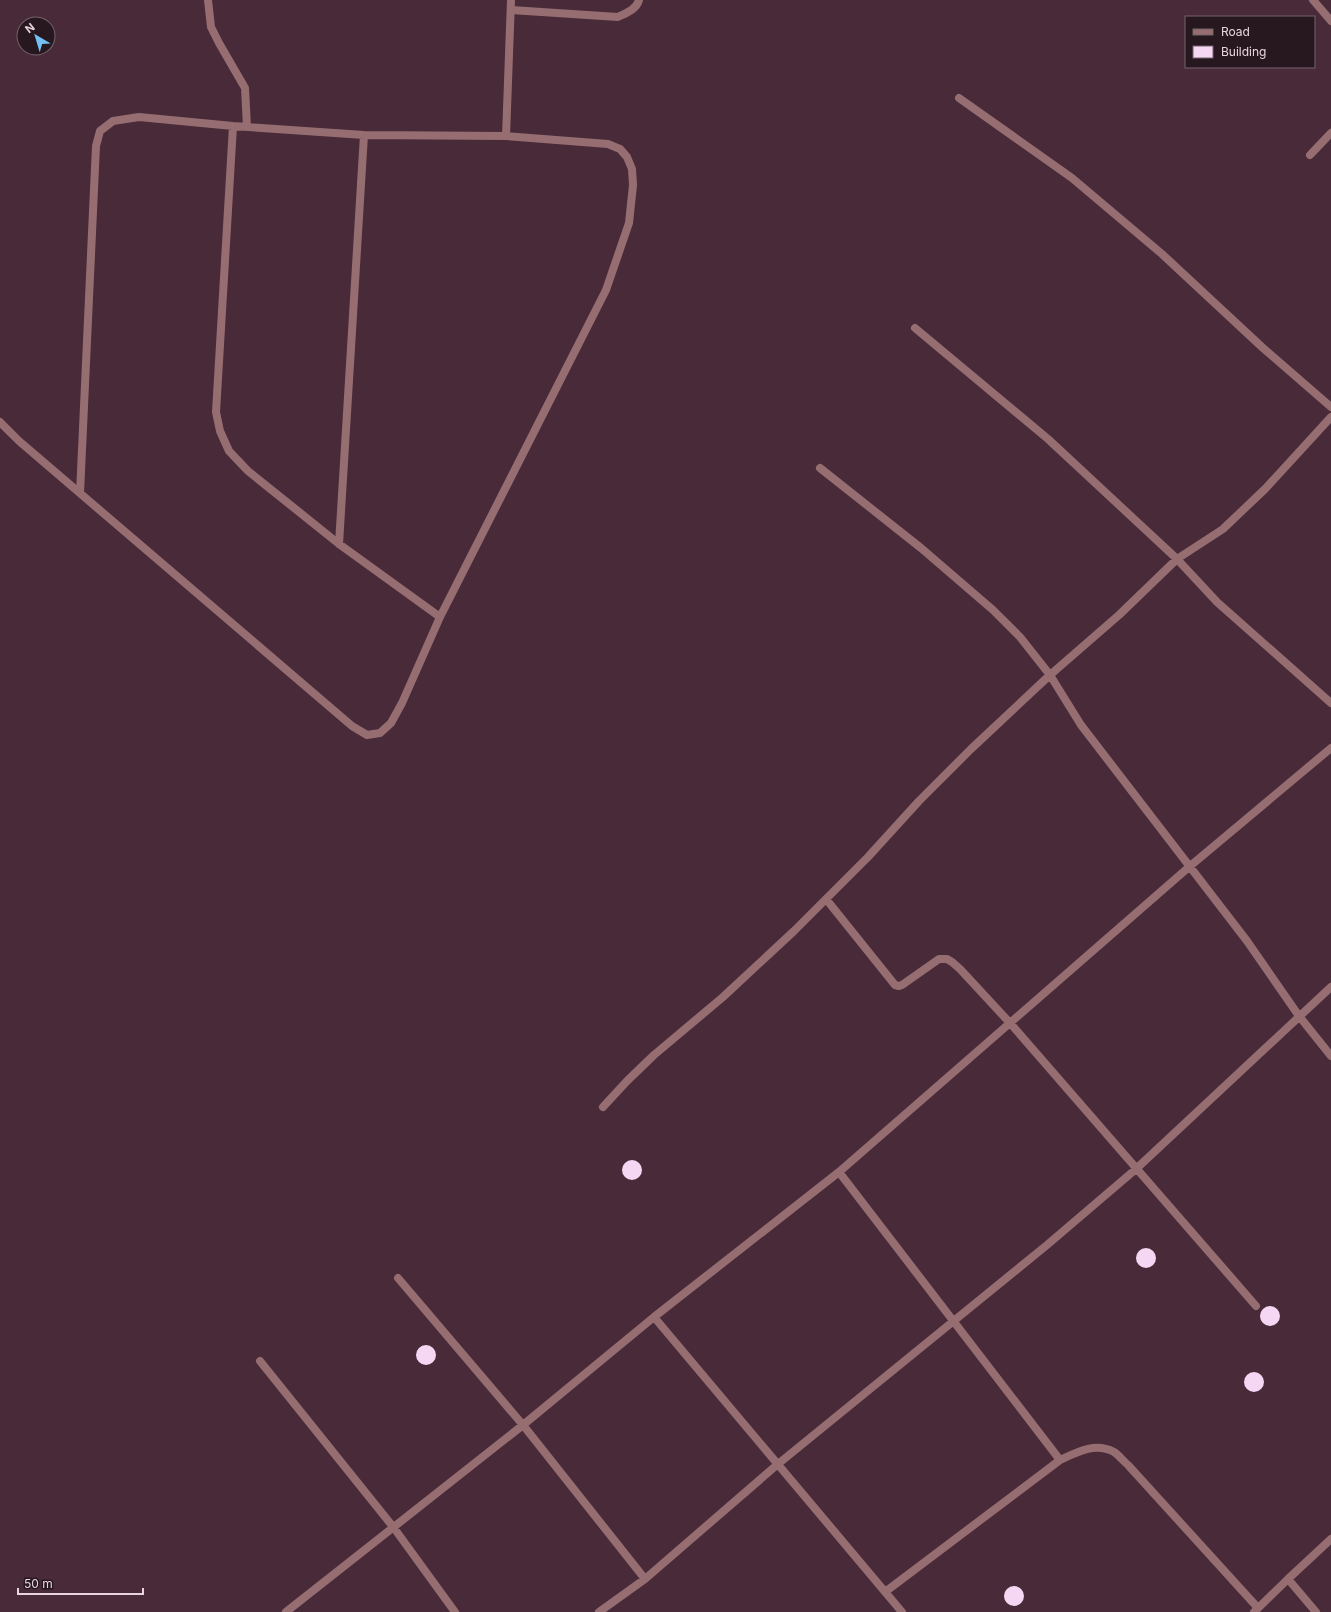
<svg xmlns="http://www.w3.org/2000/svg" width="1331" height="1612" viewBox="0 0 1331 1612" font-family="Inter,sans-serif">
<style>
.building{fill:#f5d7f3}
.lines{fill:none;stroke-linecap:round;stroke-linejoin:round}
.minor{stroke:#966e71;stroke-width:8}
</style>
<rect width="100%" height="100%" fill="#492a39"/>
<path class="building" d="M622 1170a10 10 0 1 1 20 0a10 10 0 1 1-20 0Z
M1136 1258a10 10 0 1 1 20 0a10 10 0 1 1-20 0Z
M1260 1316a10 10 0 1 1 20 0a10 10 0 1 1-20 0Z
M416 1355a10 10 0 1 1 20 0a10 10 0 1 1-20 0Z
M1244 1382a10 10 0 1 1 20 0a10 10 0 1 1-20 0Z
M1004 1596a10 10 0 1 1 20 0a10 10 0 1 1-20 0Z"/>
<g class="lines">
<path class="minor" d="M208 0 211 27 219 43 245 88 247 127
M1313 0 1331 21
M511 10 618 17C626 13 636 10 639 0
M959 98 1072 178 1162 254 1263 348 1331 407
M233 126 216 412 220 431 229 451 248 471 339 544 440 617
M506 136 511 0
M1310 155 1331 133
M915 328 1048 439 1177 559 1217 602 1331 703
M0 422 19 441 352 726 367 735 380 733 391 723 402 703 440 617 606 290 629 223 633 185 632 169 627 157 620 149 608 144 506 136 364 135 233 126 139 117 113 121 100 131 96 146 80 493
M820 468 921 548 993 610 1020 637 1050 675 1081 725 1247 941 1299 1016 1331 1056
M339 544 364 135
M826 899 895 985 899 986 902 985 939 959H947L952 962 960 969 1010 1023 1256 1306
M603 1107 627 1081 654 1055 723 997 794 931 868 857 919 801 971 749 1050 675 1119 615 1177 559 1223 529 1265 489 1331 417
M839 1172 1060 1460
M398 1278 523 1425 645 1579
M654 1317 902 1612
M260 1361 394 1528 455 1612
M1288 1579 1331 1539
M885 1592 1060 1460C1077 1452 1095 1442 1114 1452 1119 1455 1123 1461 1128 1465L1258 1608
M286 1612 523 1425 654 1317 839 1172 1189 867 1331 748
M599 1612 645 1579 778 1464 1047 1245 1136 1169 1331 987
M1254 1612 1288 1579 1316 1612"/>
</g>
<rect x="1185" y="16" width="130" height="52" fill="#26181e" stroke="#74636a"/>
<rect x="1193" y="29" width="20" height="6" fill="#966e71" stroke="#74636a"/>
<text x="1221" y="36" font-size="12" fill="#e8d4dd">Road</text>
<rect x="1193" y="46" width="20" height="12" fill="#f5d7f3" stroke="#74636a"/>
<text x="1221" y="56" font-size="12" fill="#e8d4dd">Building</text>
<g transform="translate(36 36) rotate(322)"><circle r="19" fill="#26181e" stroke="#74636a"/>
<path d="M0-3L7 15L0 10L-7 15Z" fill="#72c1f5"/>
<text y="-6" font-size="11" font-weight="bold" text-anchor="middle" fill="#e8d4dd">N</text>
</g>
<path d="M18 1588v6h125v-6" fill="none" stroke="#e8d4dd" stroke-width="2"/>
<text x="24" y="1588" font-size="12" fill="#e8d4dd" stroke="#26181e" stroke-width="3" paint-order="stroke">50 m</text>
</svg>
